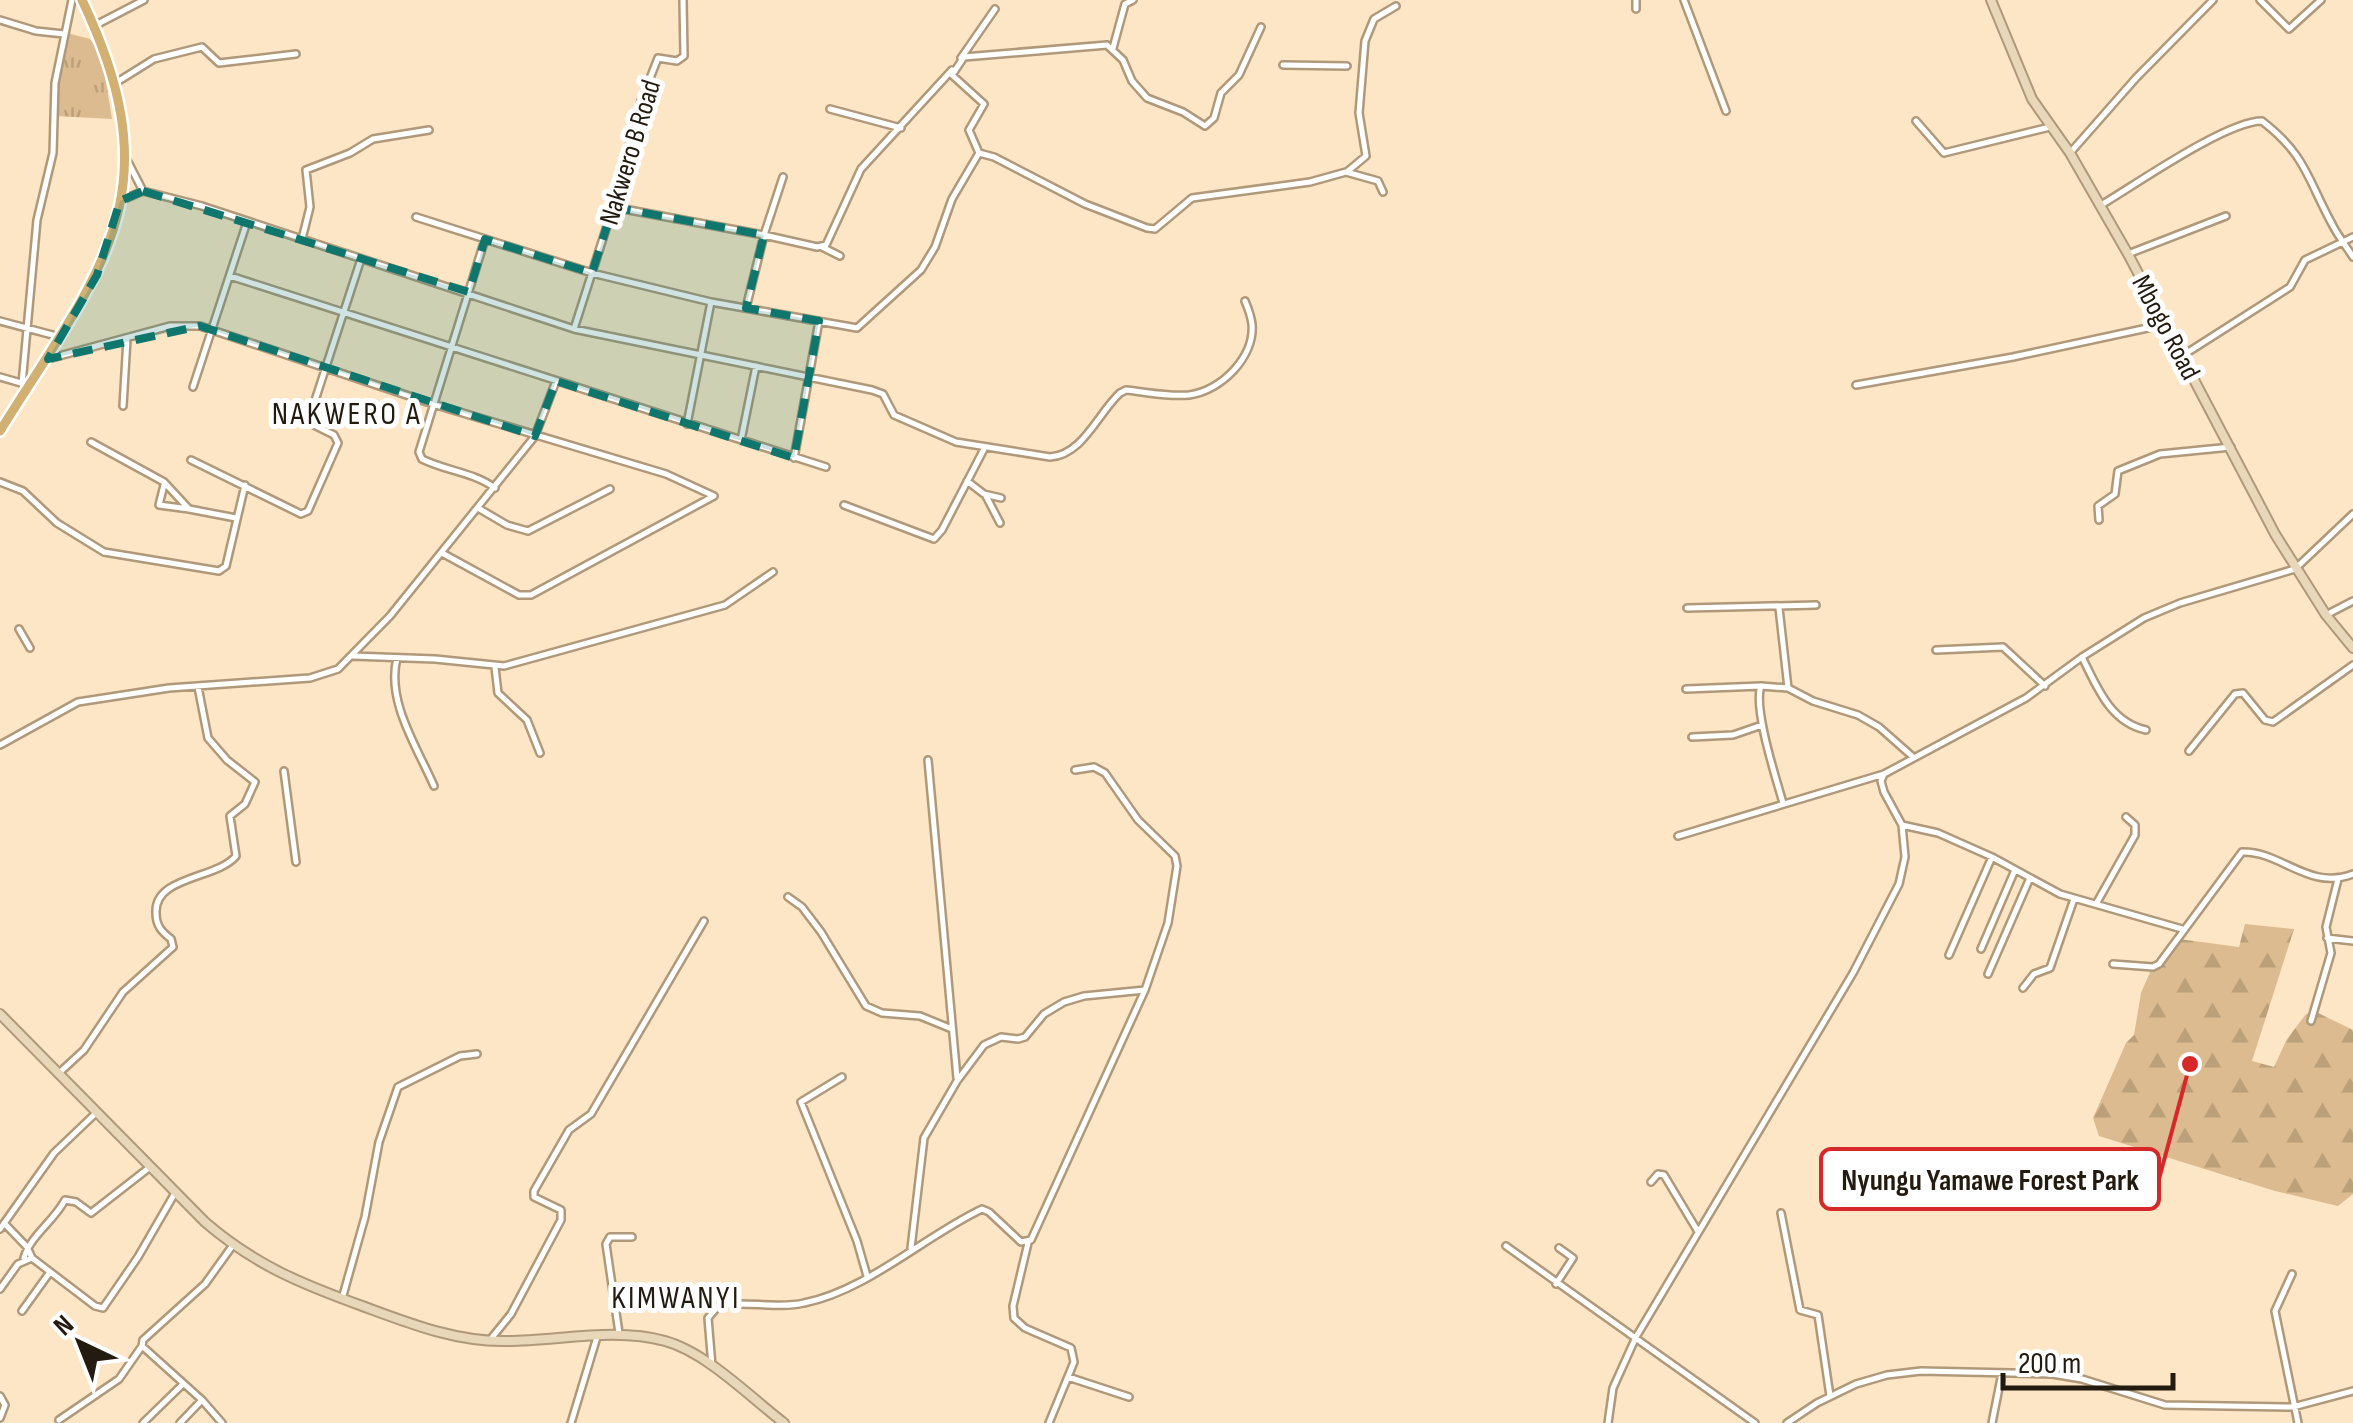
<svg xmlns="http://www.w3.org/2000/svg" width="2353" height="1423" viewBox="0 0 2353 1423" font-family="'Sofia Sans Condensed',sans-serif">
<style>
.grass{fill:url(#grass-tufts)}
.forest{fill:url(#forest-firs)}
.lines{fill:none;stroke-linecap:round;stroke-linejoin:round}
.street-casing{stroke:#af997a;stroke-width:10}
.secondary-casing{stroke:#af997a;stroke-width:12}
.primary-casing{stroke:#fff;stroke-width:14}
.street{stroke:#fff;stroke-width:5}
.secondary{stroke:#e8d7b8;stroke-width:8}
.primary{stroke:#d1b072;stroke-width:9}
.marked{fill:#0f766e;fill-opacity:0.2;stroke:#0f766e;stroke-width:8;stroke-dasharray:20 12;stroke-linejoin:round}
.labels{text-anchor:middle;stroke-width:10;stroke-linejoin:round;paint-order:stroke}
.street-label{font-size:28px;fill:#231b0f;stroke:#fff}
.quarter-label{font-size:32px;letter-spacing:2.5px;fill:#231b0f;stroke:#fff}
.leader{fill:none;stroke:#d62828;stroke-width:4}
.callout-dot{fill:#d62828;stroke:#fff;stroke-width:4}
.callout{fill:#fff;stroke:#d62828;stroke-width:4}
.callout-label{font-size:30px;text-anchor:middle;font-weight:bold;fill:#231b0f}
</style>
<defs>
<pattern id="grass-tufts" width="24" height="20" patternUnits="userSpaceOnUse" patternTransform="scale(2.5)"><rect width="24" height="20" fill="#dbbb8f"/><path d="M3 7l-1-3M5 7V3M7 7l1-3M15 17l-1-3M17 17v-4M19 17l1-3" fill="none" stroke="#bca07a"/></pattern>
<pattern id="forest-firs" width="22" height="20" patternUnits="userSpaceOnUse" patternTransform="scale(2.5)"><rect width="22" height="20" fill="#dbbb8f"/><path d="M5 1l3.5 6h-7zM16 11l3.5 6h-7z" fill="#bca07a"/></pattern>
</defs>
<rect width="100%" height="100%" fill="#fde6c5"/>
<path class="grass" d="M67 33 90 39 102 57 112 119 55 116Z"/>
<path class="forest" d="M2245 924 2294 929 2252 1061 2274 1067 2287 1039 2306 1014 2316 1012 2353 1030V1194L2338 1206 2275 1191 2099 1136 2093 1118 2126 1043 2134 1035 2141 993 2151 970 2161 969 2179 939 2239 947Z"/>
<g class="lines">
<defs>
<path id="street" d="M1684 0 1726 111
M2260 0 2289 29 2321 0
M1636 9V0
M0 20 36 31 64 34
M94 26 144 0
M1261 27 1239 75 1221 93 1214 118 1205 126 1183 112 1147 98 1132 81 1123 60 1107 45 964 57 952 75 984 104 969 130 979 153 994 157 1085 204 1147 228 1155 229 1192 198 1310 182 1346 172 1378 181 1383 192
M1113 48 1125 4 1133 0
M961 58 995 9
M1283 65 1347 66
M114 84 154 59 202 47 219 63 296 54
M830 109 901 128
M1916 121 1944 153 2050 127
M2070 153 2136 78 2213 0
M127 160 143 191
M1348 171 1366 156 1359 113 1365 41 1374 19 1396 6
M120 201 143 191 202 206 574 329 872 390 883 394 894 415 956 442 1050 457C1083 455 1098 413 1120 393L1126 390C1146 392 1169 397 1189 395 1221 391 1255 357 1252 324 1251 317 1248 308 1245 301
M2101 205C2135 185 2226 121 2262 121 2306 155 2307 178 2332 224 2338 236 2346 246 2353 257
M613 207 764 235 783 177
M416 217 592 273 711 302 857 328 921 270 935 247 952 199 979 153
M302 239 310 207 306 170 350 153 373 139 429 130
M485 239 419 452 422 459C446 471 473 472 495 488
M822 247 840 256
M2128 254 2226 216
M230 276 826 467
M746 308 764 235 817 247 826 245 861 169 952 70
M0 321 60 337
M574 329 613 207 641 101 658 58 677 61 684 56 683 0
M2182 356 2290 287 2305 260 2353 237
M48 359 170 326H200L433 404 666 474 714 496 531 595H519L442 553
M0 377 21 383
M22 384 37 220 53 153 55 83 72 0
M1856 385 2013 357 2166 324
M193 387 247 222
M123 406 127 339
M687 424 711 302
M741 440 756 366
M91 442 164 482 189 509 236 518
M794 458 819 321
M191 460 301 514 308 511 338 443 334 435 308 422 361 259
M967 481 984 494 1001 498
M0 482 23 491 57 523 104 552
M164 485 159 505 189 509
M986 496 1000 523
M844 505 934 539 942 530 984 449
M478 508 507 525 528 531 610 489
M2099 520 2098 506 2115 494 2118 471 2160 454 2231 447
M104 552 219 571 226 566 245 485
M1687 608 1816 605
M1779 608 1788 688
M2326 615 2353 601
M19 629 30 648
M1936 650 2003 647 2045 686
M353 656 435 659 504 666 725 605 773 572
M2082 657C2097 687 2110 722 2146 730
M397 658C386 701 417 747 434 786
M495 667 498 693 527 720 540 753
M1761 686C1753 708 1776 778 1783 803
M1686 689 1761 686 1788 688 1813 701 1858 715 1879 727 1913 757
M1692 737 1733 735 1762 725
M0 745 78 702 169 688 310 678 338 669 390 616 535 436 556 381
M2189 751 2235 694 2243 693 2265 720 2273 722 2353 665
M928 760 957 1078
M284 771 296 862
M1902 825 1938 833 1992 857 2060 894 2182 929
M1678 836 1884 774
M788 897 802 907 821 932 866 1006 882 1013 920 1016 952 1029
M2096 904 2135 835V825L2126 817
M2327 938 2353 941
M1981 949 2015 870
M1949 955 1992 857
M2113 964 2153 967 2159 964 2242 852C2282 851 2308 891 2353 874
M1988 974 2030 878
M2023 988 2034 974 2050 968 2074 899
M2311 1021 2331 953 2326 927 2338 879
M58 1074 84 1050 123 992 173 947 171 939C162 932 156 926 156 913 154 876 217 879 236 856L230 816 245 804 255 782 227 760 208 738 198 687
M842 1077 801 1102 857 1241 867 1276
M1651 1182 1658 1174 1664 1175 1697 1230
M1781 1213 1800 1310 1818 1315 1830 1396
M4 1223 27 1247 32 1258
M0 1229 54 1153 97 1112
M1028 1243 1013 1306 1014 1318 1025 1328 1071 1348 1074 1362 1049 1423
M1506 1246 1755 1423
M911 1248 924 1138 957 1081 984 1045 1001 1037 1018 1039 1025 1037 1044 1014 1064 1002 1084 996 1145 990
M24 1258C30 1236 54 1221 65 1200L76 1202 91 1213 150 1167
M2292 1274 2275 1311 2298 1423
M1556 1284 1573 1258 1559 1248
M0 1289 18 1264 32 1258 95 1306 103 1308 138 1257 175 1193
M342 1299 365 1217 379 1142 398 1087 460 1056 477 1054
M22 1311 50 1272
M619 1333 606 1244 610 1237H632
M490 1340 511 1314 561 1220V1210L534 1197V1191L569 1130 591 1114 704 921
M712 1366 708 1318 719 1305C748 1301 778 1309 804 1303 866 1291 925 1236 982 1209L989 1212 1021 1242 1031 1240 1145 990 1168 923 1177 866 1175 856 1138 820 1105 773 1094 767 1075 770
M1068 1377 1129 1397
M0 1396 5 1405 0 1418
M59 1420 119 1379 142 1346
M143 1423 183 1384
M180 1423 202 1400
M222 1423 202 1400 142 1346 143 1340 205 1284 233 1245
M571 1423 597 1337
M1608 1423 1613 1388 1636 1337 1853 973 1899 884 1905 857 1902 825 1884 792 1881 781 1884 774 2026 698 2082 657 2144 618 2180 603 2295 569 2353 514
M1787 1423 1817 1403 1856 1384 1887 1375 1921 1371 2052 1374 2082 1379 2165 1405 2293 1407 2353 1391
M1992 1423 2002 1373"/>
<path id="secondary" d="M1991 0 2032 99 2070 153 2128 254 2275 534 2326 615 2353 648
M0 1014 205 1222C256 1266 304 1285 365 1307 411 1324 457 1342 506 1341 557 1341 615 1327 665 1341 706 1352 750 1397 784 1423"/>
<path id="primary" d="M0 431C101 269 175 195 82 0"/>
</defs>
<use href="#street" class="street-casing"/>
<use href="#secondary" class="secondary-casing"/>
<use href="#primary" class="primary-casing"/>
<use href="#street" class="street"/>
<use href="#secondary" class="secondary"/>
<use href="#primary" class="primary"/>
</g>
<path class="marked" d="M143 191 469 292 485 239 592 273 613 207 764 235 746 308 819 321 794 458 556 381 535 436 200 326 48 359 97 275 120 201Z"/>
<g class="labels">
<g class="street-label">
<text transform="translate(629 152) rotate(-73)" y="10">Nakwero B Road</text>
<text transform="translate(2167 327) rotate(62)" y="10">Mbogo Road</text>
</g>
<g class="quarter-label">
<text x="347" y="424">NAKWERO A</text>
<text x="676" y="1308">KIMWANYI</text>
</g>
</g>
<path class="leader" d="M2190 1064L2159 1179"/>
<circle class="callout-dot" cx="2190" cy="1064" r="10"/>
<rect class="callout" x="1821" y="1149" width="338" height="60" rx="10"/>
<g class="callout-label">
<text x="1990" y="1190">Nyungu Yamawe Forest Park</text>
</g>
<g transform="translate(80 1343) rotate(317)" stroke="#ffffff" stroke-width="8" paint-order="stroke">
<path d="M0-8L18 38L0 25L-18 38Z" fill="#231b0f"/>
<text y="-15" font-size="28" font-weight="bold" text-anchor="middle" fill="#231b0f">N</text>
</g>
<path d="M2003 1373v15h170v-15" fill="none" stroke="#231b0f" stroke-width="5"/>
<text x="2018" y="1373" font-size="30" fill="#231b0f" stroke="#ffffff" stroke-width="8" paint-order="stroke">200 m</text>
</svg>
